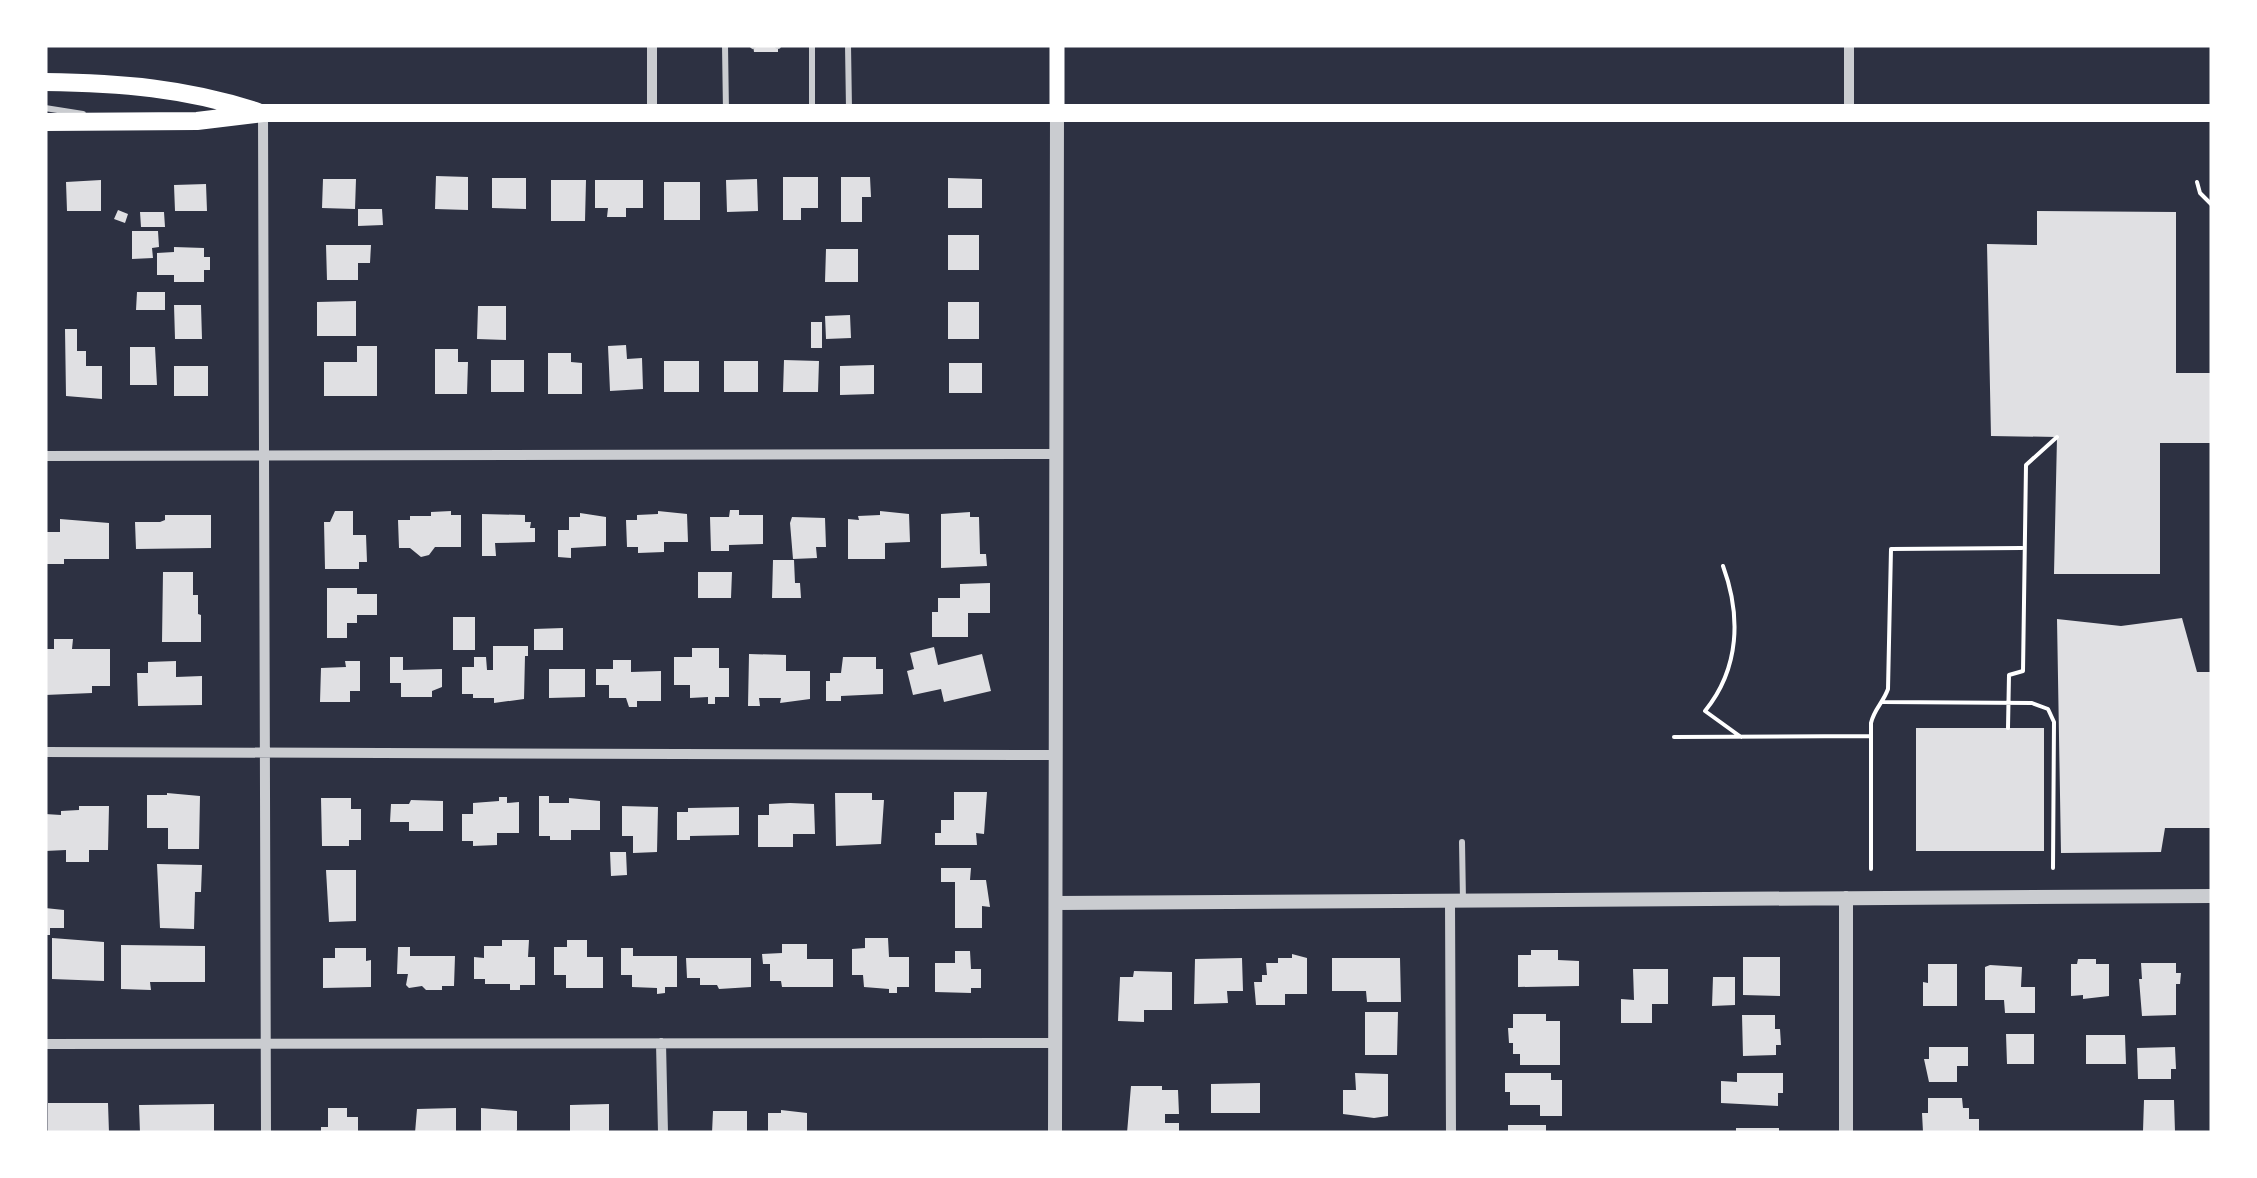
<svg xmlns="http://www.w3.org/2000/svg" width="2257" height="1178" viewBox="0 0 2257 1178" font-family="Rubik,sans-serif">
<style>
.building{fill:#e0e0e3}
.lines{fill:none;stroke-linecap:round;stroke-linejoin:round}
.path{stroke:#fff;stroke-width:4}
.service{stroke:#caccd0;stroke-width:6}
.minor{stroke:#caccd0;stroke-width:10}
.tertiary{stroke:#caccd0;stroke-width:14}
.secondary{stroke:#fff;stroke-width:15}
.primary{stroke:#fff;stroke-width:18}
</style>
<rect width="100%" height="100%" fill="#2d3142"/>
<path class="building" d="M753 45H778V52H754Z
M436 176 468 177V210L435 209Z
M783 177H818V208H801V220H783Z
M841 177H870L871 197H862V222H841Z
M492 178H526V209L492 208Z
M948 178 982 179V208H948Z
M323 179H356L355 209 322 208Z
M757 179 758 211 727 212 726 180Z
M101 180V211H67L66 182Z
M551 180H586L585 221H551Z
M595 180H643V208H626V217H607L608 208H595Z
M664 182H700V220H664Z
M206 184 207 211H175L174 185Z
M358 209H382L383 225 358 226Z
M118 210 128 214 125 223 114 219Z
M2037 211 2176 212V373H2212V443H2160V574H2054L2057 437 1991 436 1987 244 2037 245Z
M140 212H164L165 227H141Z
M132 231H158L159 247 152 248 153 258 132 259Z
M948 235H979V270H948Z
M326 245H371L370 263H358V280H327Z
M174 247 204 248V257H210V270H204V282H174V275H157V253L174 252Z
M826 249H858V282H825Z
M137 292H165V310H136Z
M356 301V336H317V302Z
M948 302H979V339H948Z
M174 305H201L202 339H175Z
M478 306H506V340L477 339Z
M850 315 851 338 826 339 825 316Z
M811 322H822V348H811Z
M65 329H77V351H86V366H102V399L66 396Z
M626 345 627 359 642 358 643 389 610 391 608 346Z
M357 346H377V396H324V362H357Z
M130 347H155L157 385H130Z
M435 349H458V362H468L467 394H435Z
M548 353H571V362L582 363V394H548Z
M491 360H524V392H491Z
M784 360 819 361 818 392H783Z
M664 361H699V392H664Z
M724 361H758V392H724Z
M949 363H982V393H949Z
M874 365V394L840 395V366Z
M174 366H208V396H174Z
M730 510H739V515H763V544L729 545V551H711L710 517H729Z
M335 511H353V535H366L367 562H359V569H325L324 522H330Z
M451 511V515H461V547H435L429 555 421 557 410 548H399L398 520H410V516H431V512Z
M658 511 687 514 688 542H664V552L638 553V547H627L626 520H637V515L658 514Z
M880 511 909 514 910 542 885 543V559H848V519L859 520 858 516 880 515Z
M970 512V517H979L980 554H986L987 566 941 568V514Z
M580 513 606 517V546L571 548V558L558 557V530H569V517H580Z
M482 514 525 515V522H531L530 528H535V542L495 543 496 556H482Z
M165 515H211V548L136 549 135 522H160L165 520Z
M792 517 825 518 826 547H816L817 558 793 559 790 523Z
M60 519 109 523V559H64V564H45V532H60Z
M773 560H794L795 583H800L801 598H772Z
M163 572H193V595H198V614L201 615V642H162Z
M698 572H732L731 598H698Z
M990 583V613H968V637H932V612H938V598H960V584Z
M327 588H357V594H377V615H357V623H347V638H327Z
M453 617H475V650H453Z
M2182 618 2197 672H2212V828H2165L2161 852 2061 853 2057 619 2121 626Z
M563 628V650H534V629Z
M54 639H73L72 649H110V686H92V693L45 695 46 649H54Z
M493 646H528V656H525L524 699 494 703V698H473V694H462V667H474V657H486L487 670H493Z
M934 647 938 665 982 654 991 691 944 702 941 689 913 695 907 671 914 669 910 653Z
M692 648H719V668H729V697H715V704H708V697L690 698V685H674V657H692Z
M749 654 786 655V671H810V699L780 703 781 698H759L760 706H748Z
M390 657H403V670L442 669V687L432 691V697H401V683H390Z
M843 657H876V669H883V694L841 696V701H826V681H830V673H841Z
M613 660H631V672L661 671V701H637V707H629L626 698H609V685H596V669H613Z
M176 661V677L202 676V705L138 706 137 673H148V662Z
M345 661H360V691H350V702H320L321 668 346 667Z
M549 669H585V697L549 698Z
M1916 728H2044V851H1916Z
M954 792H987L984 834 976 833 977 845H935V833H941V820H954Z
M167 793 200 796 199 849H168V828H147V795H167Z
M835 793H872V800H884L881 844 836 846Z
M539 796H549V803H569V798L600 801V830H571V840H550V836H539Z
M499 797H507V803L519 802V833H497V845L473 846V841H462V814H473V803L499 801Z
M321 798H351V809H361V840H349V846H322Z
M411 800 443 801V831H409V822H390L391 804H409Z
M790 803 814 804 815 834H793V847H758V815H769V804Z
M79 806H109L108 850H89V862H66V850L45 851V814L61 815V811L79 810Z
M622 806 658 807 657 852 633 853V836H622Z
M739 807V835L690 836V840H677V812H688V808Z
M610 852H626L627 875 611 876Z
M157 864 202 865 201 892H195L194 929 160 928Z
M941 868H971L970 880H986L990 907 982 906V928H955V882H941Z
M326 870H356V921L329 922Z
M45 908 64 910V928H50V935H45Z
M52 938 104 942V981L52 979Z
M865 938H888L889 957H909V987H897V993H889V989L864 987 863 975H852V949L865 948Z
M502 940H529L528 957H535V985H520V990H510V984H485V979H474V957L484 958V946H502Z
M567 940H587V957H603V988H566V975H554V947H567Z
M782 944H807V959H833V987H782L781 981H770V964H763L762 954 782 953Z
M121 945 205 946V982H150L151 990 121 989Z
M398 947H410V956H455L454 986H442V990H426L422 986 409 988 406 985 408 974H397Z
M335 948H366V961L371 960V987L323 988V958H335Z
M621 948H633V956H677V987H665V993L657 994V988L632 987V975H621Z
M1531 950H1558V960L1579 961V986L1518 987V955H1531Z
M955 951H970L971 969H981V988H971V993L935 992V963H955Z
M1292 954 1307 958V994H1285V1005H1256L1254 982H1262V975H1267L1266 963H1278V958H1292Z
M1743 957H1780V996L1743 995Z
M686 958H751V987L719 989 717 985H700V978H687Z
M1242 958 1243 991H1227L1228 1003 1194 1004 1195 959Z
M1332 958H1400L1401 1002H1367L1366 991H1332Z
M2078 959H2096V964H2109V996L2083 999V995L2071 996V964H2077Z
M2141 963H2176V973H2181L2180 984H2176V1015L2142 1016 2139 979H2142Z
M1928 964H1957V1006H1923V982L1928 983Z
M1990 965 2022 967 2021 987H2035V1013H2005L2004 1000H1985V967Z
M1633 969H1668V1004H1652V1023H1621V999L1634 1000Z
M1134 971 1172 972V1010H1144V1022L1118 1021 1120 977H1133Z
M1713 977H1735V1005L1712 1006Z
M1365 1012H1398L1397 1055H1365Z
M1513 1014H1546V1021H1560V1065H1520V1054H1513V1043H1509L1508 1028H1513Z
M1742 1015H1775V1029H1780L1781 1045H1776V1055L1743 1056Z
M2006 1034H2034V1064H2007Z
M2086 1035H2125L2126 1064H2086Z
M1929 1047H1968V1066H1957V1082H1929L1924 1059H1929Z
M2175 1047 2176 1069H2171V1079H2138L2137 1048Z
M1355 1073 1388 1074V1116L1374 1118 1343 1114V1090H1356Z
M1505 1073H1551V1080H1562V1116H1540V1105H1510V1092H1505Z
M1737 1073H1783V1093H1778V1106L1721 1103V1081L1737 1082Z
M1260 1083V1113H1211V1084Z
M1131 1086H1162V1090H1178L1179 1114H1165V1123H1179V1133H1127Z
M1928 1098H1962L1963 1108H1969V1119H1979V1132H1923L1922 1113H1928Z
M2144 1100H2174L2175 1132 2143 1131Z
M48 1103H108L109 1133H48Z
M214 1104V1133H140L139 1105Z
M609 1104V1133H570V1105Z
M328 1108H347V1117H358V1133H321V1127H328Z
M456 1108V1133H415L417 1109Z
M481 1108 517 1111V1130L515 1133H481Z
M781 1110 807 1113V1133H768V1113H781Z
M713 1111H747V1133H712Z
M1508 1125H1546V1133H1508Z
M1736 1128H1779V1133H1736Z"/>
<g class="lines">
<path class="path" d="M2197 182 2200 193 2212 205
M1723 566C1741 615 1740 668 1705 711L1741 737
M1883 702 2032 703 2048 709 2054 722 2053 868
M2008 728 2009 675 2023 671 2026 465 2057 437
M1674 737 1871 736
M1871 869V723C1874 709 1883 703 1888 689L1891 549 2022 548"/>
<path class="service" d="M725 45 726 112
M752 45 753 46
M848 45 849 109
M778 46V45
M45 108 83 114
M812 109V45
M1462 842 1463 901"/>
<path class="minor" d="M1849 45V113
M263 113 266 1133
M652 113V45
M45 456 1055 454
M45 752 1055 755
M1450 903 1451 1133
M661 1043 663 1133
M45 1044 1055 1043"/>
<path class="tertiary" d="M1056 903 2212 896
M1055 1133 1057 112
M1846 1133V898"/>
<path class="secondary" d="M1057 45V112"/>
<path class="primary" d="M45 82C119 83 187 88 258 112
M45 122 197 121 263 113H2212"/>
</g>
<rect width="2257" height="1178" fill="none" stroke="#ffffff" stroke-width="95"/>
</svg>
